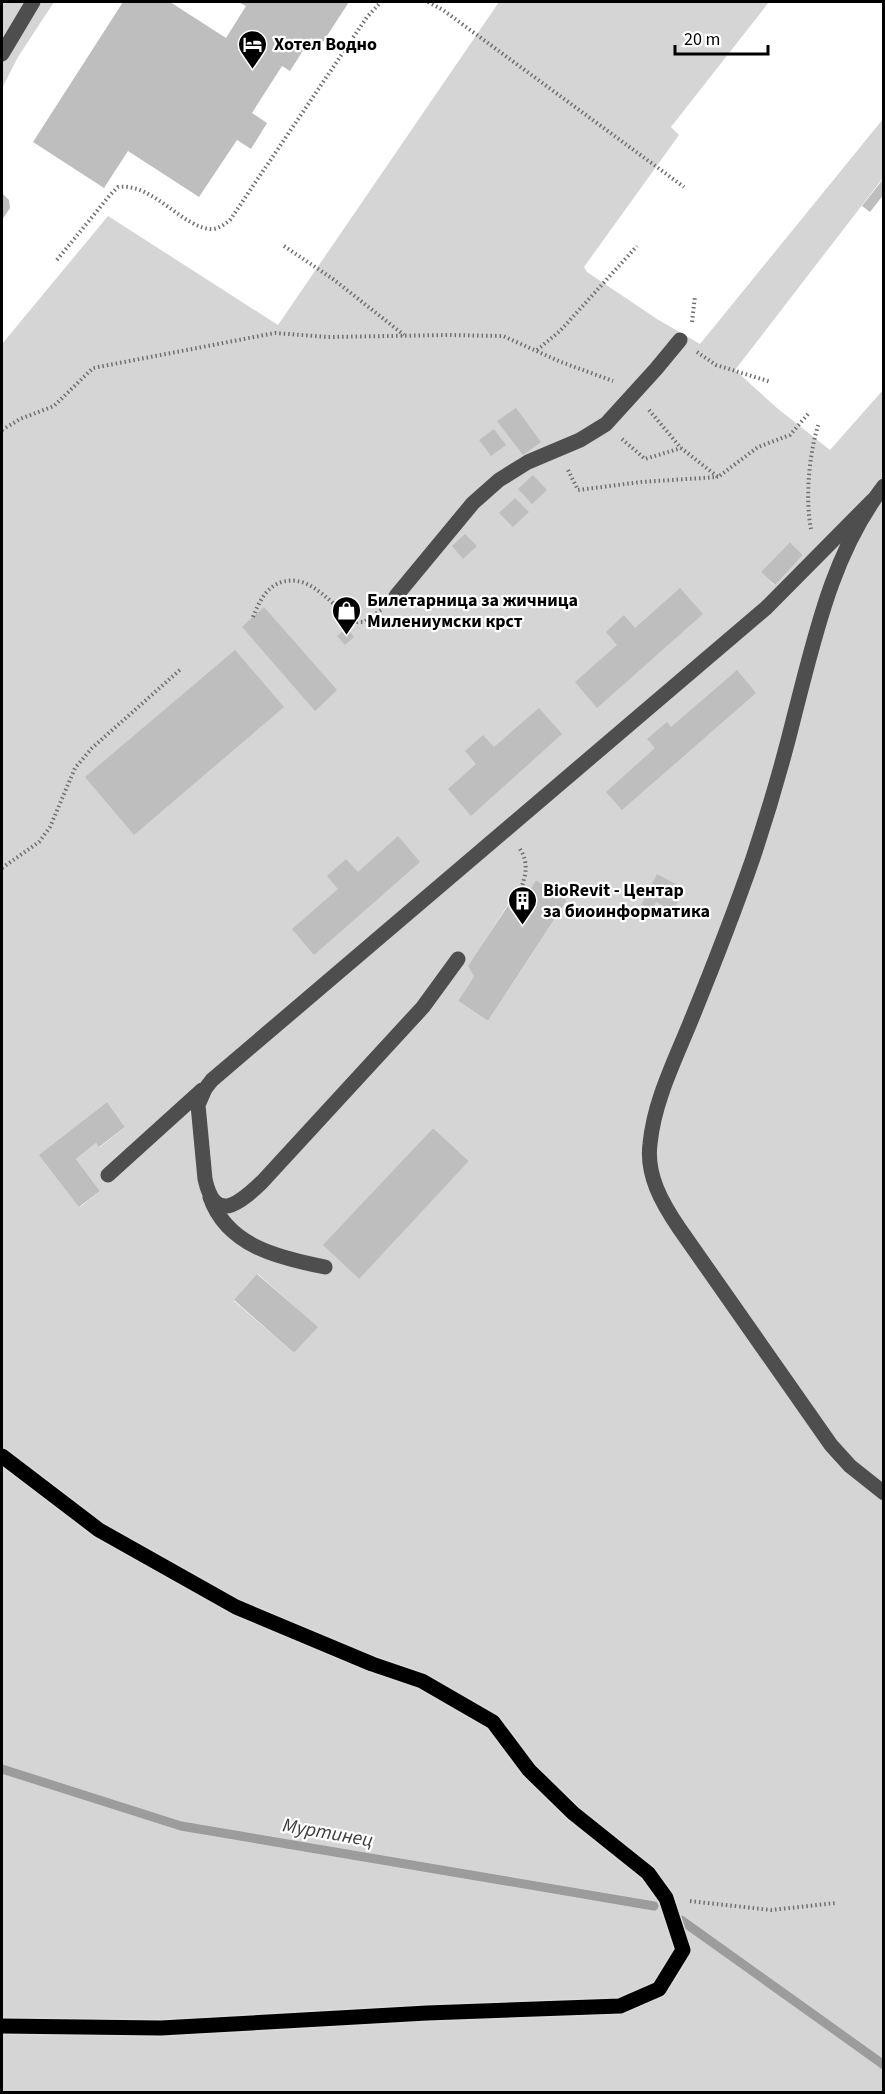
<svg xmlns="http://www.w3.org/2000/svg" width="885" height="2094" viewBox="0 0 885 2094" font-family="'Source Sans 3',sans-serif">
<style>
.green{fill:#d5d5d5;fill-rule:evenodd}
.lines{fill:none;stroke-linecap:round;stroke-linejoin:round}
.stream{stroke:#9c9c9c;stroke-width:9}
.building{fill:#bebebe}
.major-casing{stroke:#dbdbdb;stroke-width:18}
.path{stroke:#707070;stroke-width:4;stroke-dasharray:1.5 3;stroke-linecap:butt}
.minor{stroke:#4e4e4e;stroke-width:15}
.major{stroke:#000;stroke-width:15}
.labels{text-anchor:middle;stroke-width:4.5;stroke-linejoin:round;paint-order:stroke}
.poi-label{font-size:18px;font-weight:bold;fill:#000;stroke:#fff;text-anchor:start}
.water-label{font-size:20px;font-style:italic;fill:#3d3d3d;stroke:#fff}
</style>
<rect width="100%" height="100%" fill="#fff"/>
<path class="green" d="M2 2H54L18 57 2 88Z
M499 2H769L671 127 679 135 584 267 587 272 657 319 700 344 883 119V178L735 370 777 408 830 450 883 390V2092H2V344L108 216 278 325ZM790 542 803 555 774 585 762 572ZM536 880 567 900 488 1021 458 1001 474 976 477 953 514 895 526 896ZM107 1102 125 1127 100 1147 96 1143 76 1159 100 1191 80 1207 40 1155ZM433 1128 469 1161 358 1278 324 1245ZM258 1274 317 1327 294 1353 234 1301Z"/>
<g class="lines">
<path class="stream" d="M2 1769 181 1826 654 1906
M681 1920 884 2065"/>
</g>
<path class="building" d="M123 2H170L226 38 246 6 238 2H349L321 45 311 38 290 71 282 66 252 113 267 123 251 149 237 140 199 197 128 151 104 188 33 142Z
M884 178V194L870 212 862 206Z
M2 193 9 200 10 208 2 220Z
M516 408 541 442 523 455 497 421Z
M494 429 506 445 491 456 479 440Z
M533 475 547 490 532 504 518 489Z
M515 498 529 512 513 527 499 513Z
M465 534 477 546 463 559 452 546Z
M790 542 803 555 775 585 761 572Z
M680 588 703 614 597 708 575 682 617 645 606 632 624 615 635 628Z
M264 607 337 690 315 711 242 627Z
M347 628 354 637 345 645 337 636Z
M235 650 284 707 134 835 85 777Z
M737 670 756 693 622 810 606 792 655 748 647 739 667 722 671 727Z
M539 708 562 734 471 816 448 789 476 764 465 751 483 735 494 747Z
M398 836 420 862 314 955 292 929 338 889 327 876 346 859 358 872Z
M657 874 685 889 673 911 656 902 651 911 641 905Z
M536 880 567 900 488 1021 458 1001 474 976 468 966 515 895 526 896Z
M107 1102 125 1127 99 1147 96 1143 76 1159 100 1191 79 1207 39 1155Z
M433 1128 469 1161 359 1279 323 1245Z
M257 1274 318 1327 294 1353 234 1300Z"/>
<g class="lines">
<defs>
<path id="major" d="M2 1456 99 1530 236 1607 372 1664 422 1681 493 1722 529 1770 573 1813 648 1873 666 1898 683 1950 659 1989 620 2006 427 2013 161 2028 2 2026"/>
</defs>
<use href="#major" class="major-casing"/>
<path class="path" d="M428 2 443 10 684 187
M284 246 333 279 404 335
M57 260 110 195 118 187C153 182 184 230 213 229 220 228 225 224 230 220L367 17 381 2
M692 322 695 296
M537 350 560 331 637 246
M697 352 716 365 771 382
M649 410 681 448 718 477 758 447 790 435 808 414
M2 430 20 419 54 406 93 368 275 333 328 337 449 335 503 336 561 362 613 381
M622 439 645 459 681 448
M568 470 578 490 641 482 718 477
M811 529C805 500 809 452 819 423
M253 617C259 602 266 587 282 582 313 573 333 609 357 622H364L381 610
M520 849C529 863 526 876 520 891
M2 868 39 842 50 827 75 768 92 748 181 669
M690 1901 771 1910 836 1903"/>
<path class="minor" d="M2 54 33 2
M884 486C833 551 815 636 795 713 783 762 769 810 753 858 734 913 712 969 690 1023 674 1062 654 1102 650 1144 646 1175 662 1203 679 1228L831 1445 850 1466 884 1493
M396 596 473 503 499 480 528 462 580 440 606 424 656 369 680 340
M458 959 423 1007 262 1182C240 1203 215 1225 205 1179L198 1105 205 1089 212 1080 766 608 873 500
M108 1175 202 1090
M210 1197C227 1246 279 1258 325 1267"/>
<use href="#major" class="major"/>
</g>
<defs>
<symbol id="hotel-pin" viewBox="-11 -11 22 30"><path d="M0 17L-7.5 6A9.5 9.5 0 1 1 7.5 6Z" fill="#000" stroke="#fff"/><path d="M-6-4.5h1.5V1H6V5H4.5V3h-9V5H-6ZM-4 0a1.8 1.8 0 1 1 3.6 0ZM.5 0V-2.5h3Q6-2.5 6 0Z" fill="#fff"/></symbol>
<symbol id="shop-pin" viewBox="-11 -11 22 30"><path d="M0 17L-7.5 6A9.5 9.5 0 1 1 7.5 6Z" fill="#000" stroke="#fff"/><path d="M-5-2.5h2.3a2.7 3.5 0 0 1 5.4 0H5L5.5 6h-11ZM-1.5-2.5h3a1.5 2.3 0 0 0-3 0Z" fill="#fff"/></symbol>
<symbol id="building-pin" viewBox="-11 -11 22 30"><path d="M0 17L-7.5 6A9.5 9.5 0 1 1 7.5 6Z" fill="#000" stroke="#fff"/><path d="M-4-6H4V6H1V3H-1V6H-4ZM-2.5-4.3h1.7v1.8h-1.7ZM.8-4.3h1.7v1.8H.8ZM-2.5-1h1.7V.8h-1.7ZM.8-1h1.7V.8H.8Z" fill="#fff"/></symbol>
</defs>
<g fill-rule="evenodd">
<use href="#hotel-pin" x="236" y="28" width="33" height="45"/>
<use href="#shop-pin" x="330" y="594" width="33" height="45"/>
<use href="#building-pin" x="506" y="884" width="33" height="45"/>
</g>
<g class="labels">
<g class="poi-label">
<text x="274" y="50">Хотел Водно</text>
<text x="367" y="606">Билетарница за жичница<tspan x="367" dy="21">Милениумски крст</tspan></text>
<text x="543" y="896">BioRevit - Центар<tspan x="543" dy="21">за биоинформатика</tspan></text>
</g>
<g class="water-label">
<text transform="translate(328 1832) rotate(10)" y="7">Муртинец</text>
</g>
</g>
<rect width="885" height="2094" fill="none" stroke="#000000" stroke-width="6"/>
<path d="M675 45v9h93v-9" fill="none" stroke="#000000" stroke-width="3"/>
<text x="684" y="45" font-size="18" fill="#000000" stroke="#ffffff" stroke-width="4.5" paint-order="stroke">20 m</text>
</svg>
